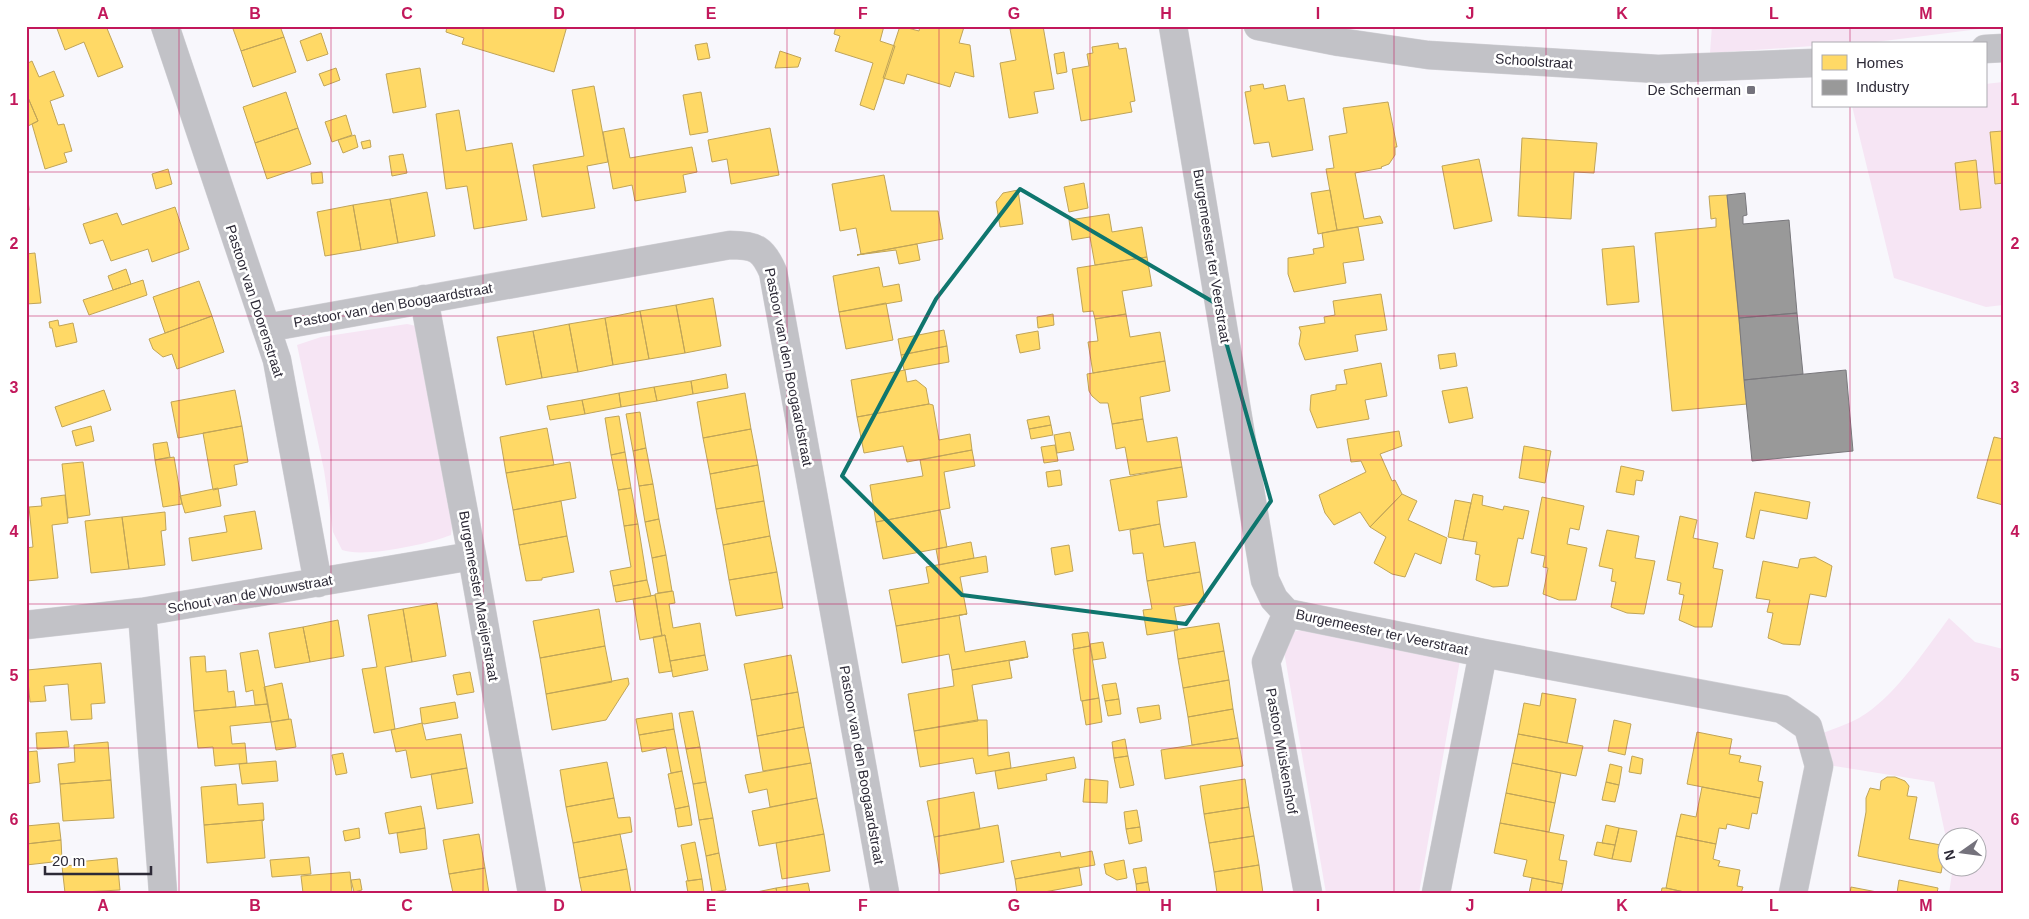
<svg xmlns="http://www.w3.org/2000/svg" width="2029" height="919" viewBox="0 0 2029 919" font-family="Helvetica,sans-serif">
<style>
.green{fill:#f6e5f4}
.homes{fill:#ffd966;stroke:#c0a458}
.industry{fill:#999;stroke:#79787c}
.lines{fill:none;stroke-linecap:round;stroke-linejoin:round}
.minor-casing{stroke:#d4d3d8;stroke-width:29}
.minor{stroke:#c2c2c7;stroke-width:28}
.marked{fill:none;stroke:#0f766e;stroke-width:4;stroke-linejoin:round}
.grid{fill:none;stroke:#c2185b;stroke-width:1;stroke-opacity:0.55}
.poi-dot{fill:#74727c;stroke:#fff;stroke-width:2}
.labels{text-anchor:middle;stroke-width:5;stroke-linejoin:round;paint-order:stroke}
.street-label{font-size:14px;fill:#2d2a37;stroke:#fff}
.poi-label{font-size:14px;fill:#2d2a37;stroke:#fff;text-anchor:end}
.neatline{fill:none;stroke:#c2185b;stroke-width:2}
.grid-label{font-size:16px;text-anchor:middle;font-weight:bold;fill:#c2185b}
</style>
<rect width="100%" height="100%" fill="#f8f7fc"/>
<path class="green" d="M1712 26H2003L1868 43 1813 44V46L1710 53Z
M2003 82V305L1986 307 1894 278 1852 106H1985V84Z
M407 324 416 326 421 341 452 526 451 535C429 544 364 558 342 550L333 532 324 470 297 345 321 337Z
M1949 618 1975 642 2003 649V893H1949L1953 867 1976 866V836L1946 838 1934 782 1828 765 1830 755 1823 733C1835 728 1848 724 1859 718 1893 699 1926 649 1949 618Z
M1312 628 1460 660 1419 893H1326L1281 634Z"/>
<path class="homes" d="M56 26H106L123 67 98 77 84 42 65 50Z
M232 26H280L284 37 241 51Z
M447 26H567L554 72 462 44 464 38 446 32Z
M836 26H884L880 41 895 46 874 110 860 105 873 63 835 51 840 36 834 34Z
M900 26 919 31 920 26 964 27 959 43 970 45 974 77 955 72 950 87 907 74 904 84 883 78Z
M1026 26H1043L1054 89 1034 92 1038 113 1009 118 1000 63 1016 60 1010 29Z
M321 33 328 54 307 61 300 41Z
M284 37 296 72 253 87 241 51Z
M707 43 710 58 698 60 695 45Z
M1118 43 1119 49 1126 48 1135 101 1130 102 1132 112 1081 121 1072 69 1089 66 1087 54 1093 53 1092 47Z
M780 51 801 58 798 67 775 68Z
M1064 52 1067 72 1057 74 1054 54Z
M32 61 39 77 54 71 64 96 50 101 58 125 64 124 72 151 64 153 67 162 45 169 32 124 38 121 26 93V64Z
M336 68 340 80 324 86 319 74Z
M420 68 426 107 393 113 386 74Z
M1263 84 1264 89 1285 85 1288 101 1304 98 1313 150 1272 157 1269 142 1254 144 1245 92 1251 91 1250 86Z
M594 86 608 162 587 166 595 208 542 217 533 165 584 156 572 90Z
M286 92 298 128 255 143 243 107Z
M701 92 708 132 690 135 683 95Z
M26 93 38 121 26 127Z
M1388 102 1397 147H1395V155L1389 164 1381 167 1382 168 1355 173 1364 219 1380 216 1383 223 1337 230 1326 169 1334 168 1329 136 1347 133 1343 108Z
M459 110 466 151 512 143 527 220 474 229 467 186 446 189 436 114Z
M346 115 352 135 332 142 325 122Z
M298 128 311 164 267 179 255 143Z
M624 128 630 158 692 147 697 172 683 175 686 192 635 201 632 185 613 189 603 132Z
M770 128 779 175 731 184 727 159 712 162 708 140Z
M2003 131V183L1995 184 1990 132Z
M355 135 358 147 343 153 338 140Z
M1522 138 1597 143 1594 173 1574 172 1571 219 1518 216Z
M370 140 371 147 363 149 361 142Z
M403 154 407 173 392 176 389 156Z
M1479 159 1492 221 1454 229 1442 166Z
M1976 160 1981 208 1960 210 1955 163Z
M168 169 172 184 156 189 152 174Z
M322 172 323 183 312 184 311 173Z
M884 175 891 211H938L943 239 857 255 861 254 856 228 840 231 832 184Z
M26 179 29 210 26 211Z
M1084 183 1088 208 1069 212 1064 187Z
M1018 190 1023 224 1000 227 996 202 1003 193Z
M1330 190 1337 230 1318 234 1311 193Z
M427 192 435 236 398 243 390 199Z
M1727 195 1747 404 1672 411 1655 233 1716 227V218L1711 219 1709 196Z
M390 199 398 243 361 250 353 205Z
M353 205 361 250 325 256 317 212Z
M175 207 189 249 152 262 148 249 111 261 103 240 90 244 83 224 117 213 122 225Z
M1109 214 1112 232 1142 227 1147 257 1095 265 1090 237 1072 240 1069 220Z
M1358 227 1364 260 1343 263 1346 283 1294 292 1288 274V258L1314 254 1313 249 1324 247 1322 233Z
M917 244 920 260 899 264 896 250 857 255Z
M1634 246 1639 302 1607 305 1602 249Z
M35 253 41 303 26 304V254Z
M1147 257 1152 286 1122 291 1126 314 1095 319 1093 311 1083 312 1077 268Z
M879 267 883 287 899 284 902 301 839 312 833 276Z
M126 269 131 284 113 290 108 276Z
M143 280 147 295 89 315 83 300Z
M199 281 212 316 165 333 153 297Z
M1381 294 1387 330 1355 335 1358 351 1305 360 1299 344 1301 332 1299 327 1325 323 1324 317 1335 315 1333 301Z
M713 298 721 346 685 353 676 305Z
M886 303 893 340 846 349 839 312Z
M676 305 685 353 649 359 640 311Z
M640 311 649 359 613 365 605 318Z
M1053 314 1054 325 1038 328 1037 317Z
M1126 314 1130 337 1160 332 1165 361 1093 373 1088 342 1098 341 1095 319Z
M212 316 224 352 177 369 172 354 163 357 153 349 149 339Z
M605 318 613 365 578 372 569 324Z
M58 320 59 326 73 323 77 342 56 347 52 328H50L49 322Z
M569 324 578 372 542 378 533 331Z
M944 330 947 346 901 355 898 339Z
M533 331 542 378 506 385 497 337Z
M1038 331 1040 349 1020 353 1016 335Z
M947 346 949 362 904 370 901 355Z
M1455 353 1457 366 1440 369 1438 355Z
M1165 361 1170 391 1140 397 1143 419 1112 424 1108 403H1100L1092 396 1089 391 1087 374Z
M1381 363 1387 396 1365 400 1369 419 1317 428 1310 410 1311 395 1336 390V385L1347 384 1344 370Z
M905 370 907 382 916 380 926 388 929 404 857 417 851 380Z
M726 374 728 388 693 394 691 381Z
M691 381 693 394 657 401 654 387Z
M654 387 657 401 621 407 619 393Z
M1467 387 1473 418 1449 423 1442 391Z
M104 390 111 410 62 427 55 407Z
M235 390 242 426 178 438 171 402Z
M619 393 621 407 585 414 582 400Z
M745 393 751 429 703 438 697 402Z
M582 400 585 414 550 420 547 406Z
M929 404 933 405 939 440 970 434 972 450 907 462 903 446 864 453 857 417Z
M640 412 646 448 633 451 626 414Z
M619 416 625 452 611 455 605 418Z
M1049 416 1051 425 1029 429 1027 420Z
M1143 419 1147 442 1177 437 1182 467 1130 475 1125 447 1116 449 1112 424Z
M1051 425 1053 435 1031 439 1029 429Z
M91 426 94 441 76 446 72 431Z
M242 426 248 462 234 465 237 485 213 490 203 433Z
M547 428 554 465 506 473 500 437Z
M751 429 758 465 710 474 703 438Z
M1399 431 1402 446 1380 454 1392 481 1395 480 1402 494 1370 527 1360 512 1334 525 1325 513 1319 495 1366 472 1361 461 1351 462 1347 439Z
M1070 432 1074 450 1057 453 1054 435Z
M1994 437 2003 439V505L1977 498Z
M167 442 170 457 155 460 153 444Z
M1055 445 1058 461 1044 463 1041 447Z
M1524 446 1551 451 1545 483 1519 478Z
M646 448 653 484 639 486 633 451Z
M972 450 975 466 944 472 950 508 876 522 870 485 923 476 920 460Z
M625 452 631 488 618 490 611 455Z
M174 457 182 504 163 507 155 460Z
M83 462 90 515 68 518 62 464Z
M570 462 576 498 513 510 506 473Z
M758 465 764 501 716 509 710 474Z
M1621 466 1644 471 1642 481 1636 480 1634 495 1616 492Z
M1182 467 1187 497 1157 501 1160 524 1119 531 1110 480Z
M1060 470 1062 485 1048 487 1046 472Z
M653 484 659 519 645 522 639 486Z
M218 488 221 506 185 513 180 496Z
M631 488 638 524 624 526 618 490Z
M1755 492 1810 502 1807 519 1760 510 1754 539 1746 537Z
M1402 494 1417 501 1408 520 1447 538 1441 564 1415 553 1405 577 1392 574 1374 563 1386 537 1370 527Z
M1473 494 1483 496 1482 505 1503 510 1504 506 1529 511 1523 539 1518 538 1508 586 1493 587 1476 580 1480 555 1475 554 1477 542 1463 540Z
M65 495 68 523 52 525 58 578 26 581V548L33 547 29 507 42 506 41 498Z
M1542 497 1584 506 1579 530 1570 528 1567 544 1587 548 1576 600H1559L1543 594 1548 568 1543 567 1545 556 1531 553Z
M1455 500 1471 503 1463 540 1448 537Z
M561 501 567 536 519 545 513 510Z
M764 501 770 536 723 545 716 509Z
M940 510 947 547 883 559 876 522Z
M255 511 262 549 192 561 189 538 227 532 224 516Z
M165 512 166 530 161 531 165 565 129 569 122 517Z
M1680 516 1697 520 1693 538 1718 543 1713 568 1723 570 1712 627H1695L1679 620 1684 595 1679 594 1681 583 1667 580Z
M122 517 129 569 91 573 85 521Z
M659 519 666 555 652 558 645 522Z
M638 524 647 580 613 586 610 571 631 567 624 526Z
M1160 524 1164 547 1195 542 1200 572 1147 581 1143 553 1133 554 1130 530Z
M1607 530 1639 536 1635 558 1655 561 1644 614 1627 613 1611 607 1616 582 1611 581 1613 569 1599 566Z
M567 536 574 572 542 578V580L526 581 519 545Z
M770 536 777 572 729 580 723 545Z
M971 542 974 558 939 565 936 549Z
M1069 545 1073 571 1055 575 1051 548Z
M666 555 672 591 658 593 652 558Z
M986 556 988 572 960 577 967 614 896 626 889 590 929 583 926 567Z
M1815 557 1832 566 1826 597 1810 594 1800 645 1783 644 1768 638 1773 613 1767 612 1770 600 1756 598 1763 561 1798 568 1800 559Z
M777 572 783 608 736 616 729 580Z
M1200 572 1205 602 1174 607 1178 630 1147 635 1143 610 1152 609 1147 581Z
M647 580 651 596 616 602 613 586Z
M673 591 675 603 669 604 673 628 700 623 705 655 670 661 665 635 662 636 655 594Z
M655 595 662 636 640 640 633 599Z
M437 603 446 656 412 662 403 609Z
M403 609 412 662 385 667 395 729 374 733 362 669 377 667 368 615Z
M599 609 605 646 540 658 533 621Z
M967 614 959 615 965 652 1025 641 1028 657 952 670 949 654 902 663 896 626Z
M338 620 344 656 310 662 303 627Z
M1219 623 1224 651 1178 659 1174 630Z
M303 627 310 662 275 668 269 633Z
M1088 632 1090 646 1074 649 1072 634Z
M665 635 672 671 659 673 653 637Z
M1103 642 1106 658 1093 660 1090 644Z
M605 646 612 682 546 694 540 658Z
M1090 646 1099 698 1081 701 1073 649Z
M258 650 268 704 255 705 253 690 246 692 240 653Z
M1224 651 1229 680 1183 688 1178 659Z
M705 655 708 670 673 677 670 661Z
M791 655 798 692 751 700 744 664Z
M205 656 206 672 226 670 228 692 234 691 236 707 194 711 190 657Z
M1028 657 1009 661 1012 678 972 685 978 721 914 731 908 694 954 686 952 670Z
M101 663 105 703 91 704 92 719 71 720 68 684 44 686 46 701 30 702 27 670Z
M470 672 474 692 457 695 453 675Z
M628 678 629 684 606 720 552 730 546 694Z
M1229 680 1233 709 1188 717 1183 688Z
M282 683 289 719 271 722 264 687Z
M1116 683 1119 699 1105 701 1102 685Z
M798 692 804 727 757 736 751 700Z
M1542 693 1576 699 1567 743 1518 734 1524 703 1540 706Z
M1099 698 1102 722 1086 725 1082 701Z
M1119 699 1121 714 1108 716 1105 701Z
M455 702 458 718 424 724 422 723 420 708Z
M268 704 271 722 230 726 232 744 245 743 247 763 215 766 213 747 198 748 194 711Z
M1159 705 1161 719 1140 723 1137 708Z
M1233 709 1238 738 1192 745 1188 717Z
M693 711 700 747 686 749 679 713Z
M672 713 674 729 639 735 636 719Z
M291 719 296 747 276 750 271 722Z
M977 720H987L988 756 1009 752 1011 768 976 774 973 758 920 767 914 731Z
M1614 720 1631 724 1625 755 1608 751Z
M422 723 426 740 461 734 467 768 411 778 406 750 396 752 391 730Z
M804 727 811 763 763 771 757 736Z
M674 729 682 771 671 773 666 747 642 752 639 735Z
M67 731 69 747 37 749 36 733Z
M1697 732 1732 739 1729 754 1741 756 1739 762 1761 766 1758 781 1763 782 1760 798 1687 784Z
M1518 734 1583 746 1576 776 1512 763Z
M1238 738 1243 766 1165 779 1161 750Z
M1125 739 1128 756 1114 758 1112 742Z
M108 742 111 780 60 784 58 764 75 762 74 745Z
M700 747 706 782 693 784 686 749Z
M37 751 40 782 26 784V752Z
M343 753 347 773 336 775 332 755Z
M1128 756 1134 785 1120 788 1114 758Z
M1632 756 1643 759 1641 774 1629 772Z
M1074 757 1076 768 1046 774 1047 780 998 789 995 771Z
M276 761 278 781 242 784 239 764Z
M607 762 614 798 566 807 560 770Z
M811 763 817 798 770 807 767 789 749 793 745 775Z
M1512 763 1561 773 1555 803 1506 793Z
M1610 764 1622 767 1619 785 1606 782Z
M467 768 473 803 437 809 431 774Z
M682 771 689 806 675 809 668 774Z
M1887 777H1895L1905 781 1909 786 1907 796 1917 797 1909 839 1946 846 1941 873 1858 856 1866 812V798L1870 788 1880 790 1881 781Z
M1085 779 1108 781 1107 803 1083 802Z
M1245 779 1249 807 1204 814 1200 786Z
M111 780 114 818 63 821 60 784Z
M706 782 713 818 699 820 693 784Z
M1606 782 1619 785 1615 802 1602 800Z
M236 784 238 805 263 803 264 820 204 825 201 787Z
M1702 787 1760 798 1757 814 1752 813 1749 829 1727 824 1726 829 1719 828 1716 844 1676 836 1681 814 1696 817Z
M974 792 980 829 934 837 927 801Z
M1506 793 1555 803 1549 832 1500 823Z
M614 798 618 818 630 817 632 832 573 843 566 807Z
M817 798 824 834 759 846 752 811Z
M421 806 425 828 389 834 385 813Z
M689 806 692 825 678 827 675 809Z
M1249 807 1254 836 1209 843 1204 814Z
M1137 810 1140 827 1126 829 1124 812Z
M713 818 719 853 706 856 699 820Z
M264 820 262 821 265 858 207 863 204 825Z
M59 823 61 840 26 844V826Z
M1500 823 1564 835 1559 860 1567 861 1563 884 1523 876 1527 860 1494 853Z
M998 825 1004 862 940 874 934 837Z
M1606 825 1619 828 1615 845 1602 843Z
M1140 827 1142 841 1129 844 1126 829Z
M359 828 360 838 345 841 343 831Z
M425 828 427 849 400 853 397 833Z
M1619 828 1637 831 1631 862 1612 859Z
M479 834 485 868 449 874 443 840Z
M620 834 627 869 579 878 573 843Z
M824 834 830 871 782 879 776 843Z
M1254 836 1259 865 1214 872 1209 843Z
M1676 836 1716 844 1713 859 1720 861 1718 866 1740 870 1737 886 1743 887 1741 893H1689L1666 888Z
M61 840 62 861 26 865V844Z
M695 842 702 879 688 881 681 845Z
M1597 842 1615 845 1612 859 1594 855Z
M1092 851 1095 865 1015 879 1011 861 1060 852 1061 857Z
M719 853 726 890 712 892 706 856Z
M309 857 311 874 272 877 270 860Z
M117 858 120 890 65 893 62 866 77 865V862Z
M1124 860 1127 878 1117 880 1106 874 1104 864Z
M1259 865 1263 893H1217L1214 872Z
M1079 867 1082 885 1039 893H1017L1015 879Z
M1146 867 1148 882 1136 884 1133 869Z
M485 868 489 893H453L449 874Z
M627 869 631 893H582L579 878Z
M350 872 352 893H303L301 876Z
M1532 878 1563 884 1561 893H1529Z
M360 879 362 890 354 892 351 880Z
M702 879 704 893H688L686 881Z
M1899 880 1938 888 1937 893H1897Z
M1148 882 1150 893H1137L1136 884Z
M808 883 810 893H777L776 888Z
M1851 887 1877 892 1881 893H1850Z
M776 888 777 893H752Z
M1662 888H1666L1689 893H1661Z"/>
<path class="industry" d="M1745 193 1747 215 1743 216V224L1789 220 1797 313 1739 318 1727 195Z
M1797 313 1803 374 1744 380 1739 318Z
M1846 370 1853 451 1752 461 1744 380Z"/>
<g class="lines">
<defs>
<path id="minor" d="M165 26 277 360 318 583
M1173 26 1265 580 1274 599 1287 613 1483 653 1782 709 1808 727 1819 766 1793 893
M1258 26 1339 42 1428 55 1658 69 1813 63
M1985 49 2003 48
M424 299 472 556 532 893
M266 328 730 245C756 245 763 249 773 272L885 893
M142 612 163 893
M1287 613 1266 662 1308 893
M26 625 142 612 472 556
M1436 893 1483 653"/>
</defs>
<use href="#minor" class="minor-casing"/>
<use href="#minor" class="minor"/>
</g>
<path class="marked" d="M1020 189 1215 303 1271 501 1186 624 962 595 842 476 936 299Z"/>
<path class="grid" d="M179 26V893M331 26V893M483 26V893M635 26V893M787 26V893M939 26V893M1090 26V893M1242 26V893M1394 26V893M1546 26V893M1698 26V893M1850 26V44M1850 106V893M26 172H2003M26 316H2003M26 460H2003M26 604H2003M26 748H2003"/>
<rect class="poi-dot" x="1746" y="85" width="10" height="10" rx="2.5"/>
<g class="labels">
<g class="street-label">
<text transform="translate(1534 61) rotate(4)" y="5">Schoolstraat</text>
<text transform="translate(1212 256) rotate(81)" y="5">Burgemeester ter Veerstraat</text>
<text transform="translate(255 301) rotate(72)" y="5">Pastoor van Doorenstraat</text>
<text transform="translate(393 305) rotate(-10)" y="5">Pastoor van den Boogaardstraat</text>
<text transform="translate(789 367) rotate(79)" y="5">Pastoor van den Boogaardstraat</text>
<text transform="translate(250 594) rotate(-10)" y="5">Schout van de Wouwstraat</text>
<text transform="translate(479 596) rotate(80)" y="5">Burgemeester Maeijerstraat</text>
<text transform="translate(1382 632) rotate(12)" y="5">Burgemeester ter Veerstraat</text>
<text transform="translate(1282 751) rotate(80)" y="5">Pastoor Müskenshof</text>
<text transform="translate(862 765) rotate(80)" y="5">Pastoor van den Boogaardstraat</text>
</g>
<g class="poi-label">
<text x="1741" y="95">De Scheerman</text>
</g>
</g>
<rect width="2029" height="919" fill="none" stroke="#ffffff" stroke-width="55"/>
<rect x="1812" y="42" width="175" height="65" fill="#ffffff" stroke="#abaaaf"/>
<rect x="1822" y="55" width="25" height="15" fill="#ffd966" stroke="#abaaaf"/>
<text x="1856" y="68" font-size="15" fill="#2d2a37">Homes</text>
<rect x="1822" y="80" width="25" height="15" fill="#999999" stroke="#abaaaf"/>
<text x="1856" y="92" font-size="15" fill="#2d2a37">Industry</text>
<g transform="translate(1962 852) rotate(256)"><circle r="24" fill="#ffffff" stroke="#abaaaf"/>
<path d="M0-4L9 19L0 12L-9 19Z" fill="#74727c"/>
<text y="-8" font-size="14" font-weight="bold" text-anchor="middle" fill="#2d2a37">N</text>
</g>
<path d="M45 866v8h106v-8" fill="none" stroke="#2d2a37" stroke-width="2.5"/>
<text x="52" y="866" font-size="15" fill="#2d2a37" stroke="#ffffff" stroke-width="4" paint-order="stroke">20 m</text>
<rect x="28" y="28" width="1974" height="864" class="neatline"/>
<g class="grid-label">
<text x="103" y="19">A</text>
<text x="255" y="19">B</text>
<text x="407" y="19">C</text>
<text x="559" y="19">D</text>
<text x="711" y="19">E</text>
<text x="863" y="19">F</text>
<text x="1014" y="19">G</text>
<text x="1166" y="19">H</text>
<text x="1318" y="19">I</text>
<text x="1470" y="19">J</text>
<text x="1622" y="19">K</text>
<text x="1774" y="19">L</text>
<text x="1926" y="19">M</text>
<text x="14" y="105">1</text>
<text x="2015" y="105">1</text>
<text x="14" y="249">2</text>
<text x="2015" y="249">2</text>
<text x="14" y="393">3</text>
<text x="2015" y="393">3</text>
<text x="14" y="537">4</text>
<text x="2015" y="537">4</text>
<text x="14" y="681">5</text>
<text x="2015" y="681">5</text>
<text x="14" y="825">6</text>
<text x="2015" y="825">6</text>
<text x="103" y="911">A</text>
<text x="255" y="911">B</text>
<text x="407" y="911">C</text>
<text x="559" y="911">D</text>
<text x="711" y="911">E</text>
<text x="863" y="911">F</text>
<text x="1014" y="911">G</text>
<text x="1166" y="911">H</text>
<text x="1318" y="911">I</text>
<text x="1470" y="911">J</text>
<text x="1622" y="911">K</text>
<text x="1774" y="911">L</text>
<text x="1926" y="911">M</text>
</g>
</svg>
